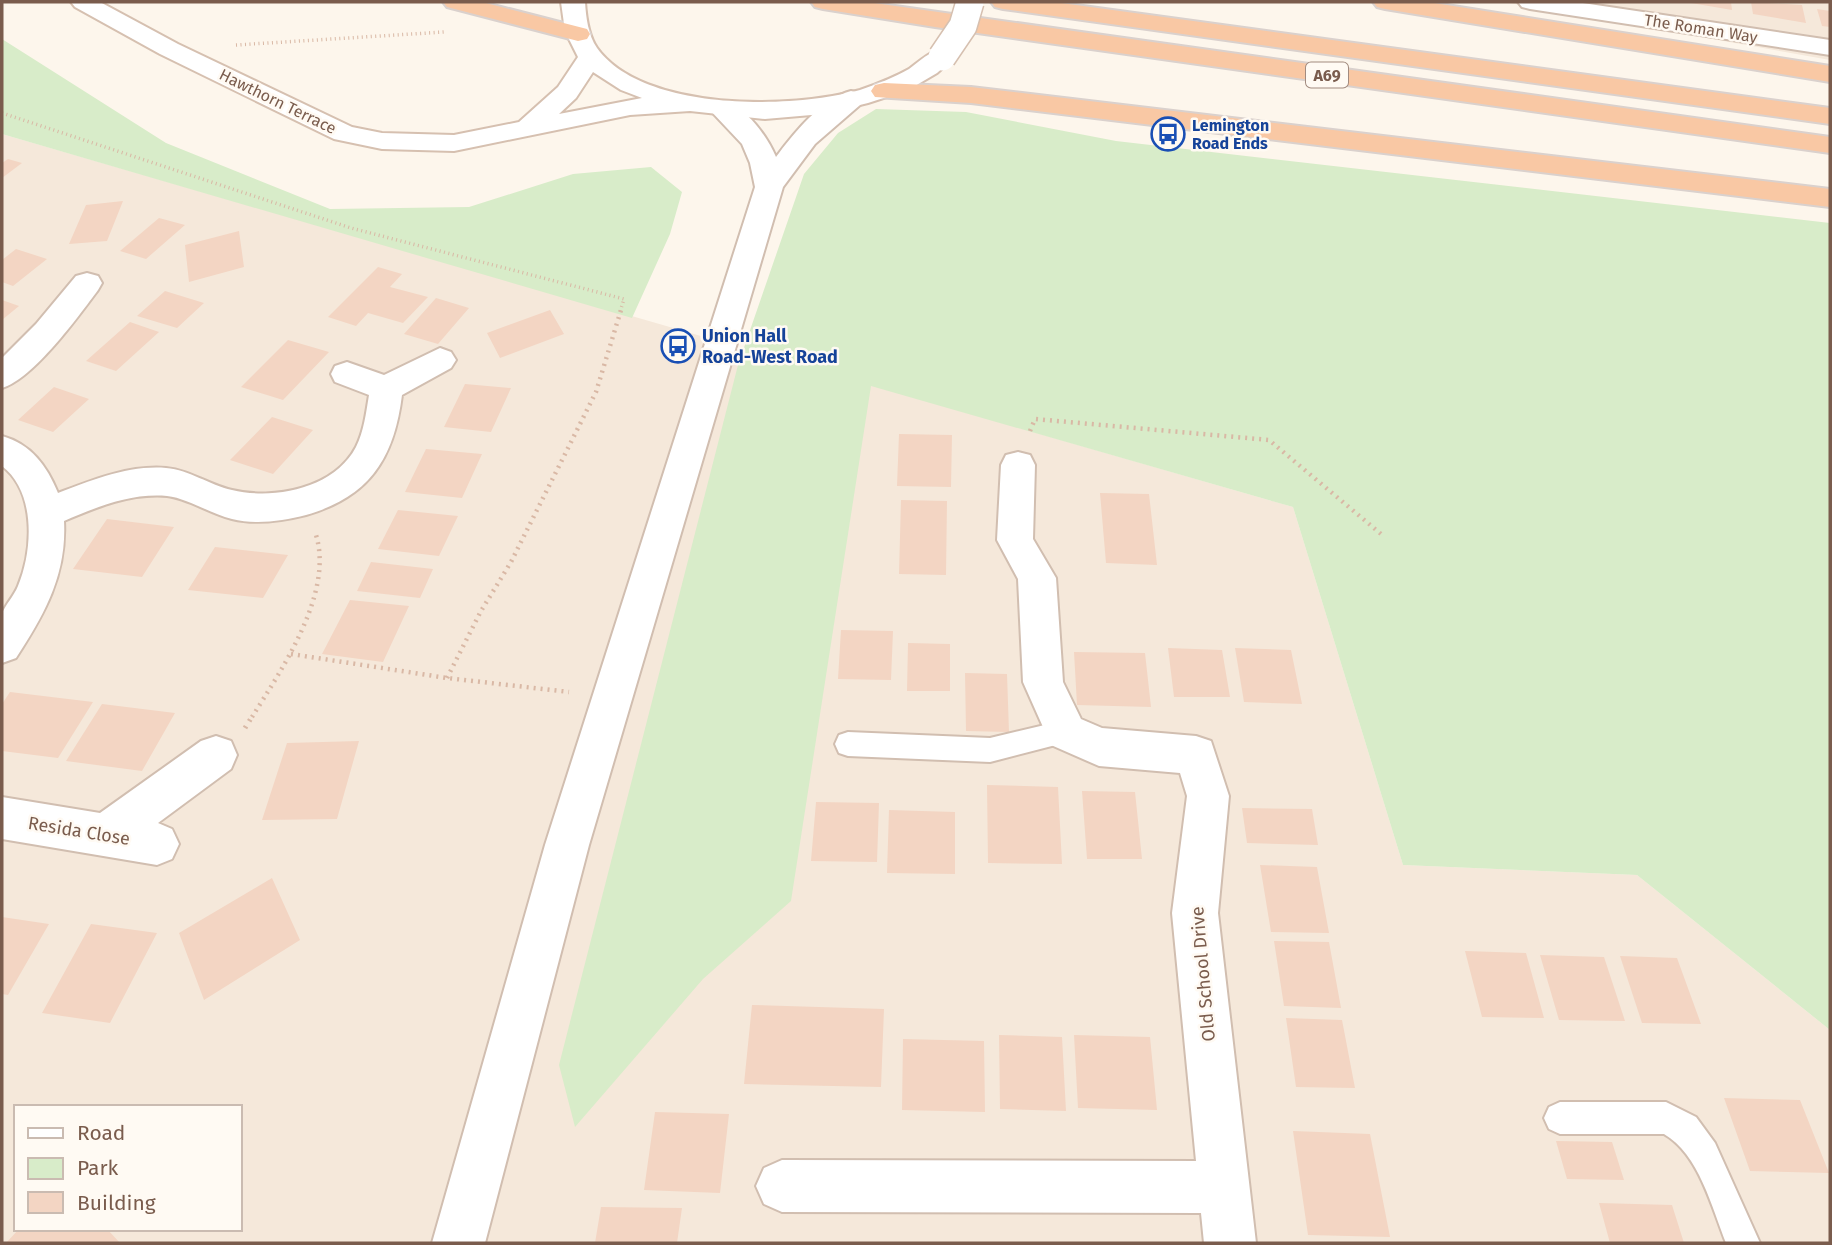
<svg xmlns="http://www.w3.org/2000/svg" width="1832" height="1245" viewBox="0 0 1832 1245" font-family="'Fira Sans',sans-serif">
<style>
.residential{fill:#f5e8da;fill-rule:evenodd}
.green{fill:#d8ecc9}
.building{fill:#f3d5c3}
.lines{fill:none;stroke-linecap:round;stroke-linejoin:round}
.service-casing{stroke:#d1beb0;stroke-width:4}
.minor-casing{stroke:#d1beb0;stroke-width:4}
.tertiary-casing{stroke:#d1beb0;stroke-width:4}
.secondary-casing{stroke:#d6c0b0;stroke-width:4}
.trunk-casing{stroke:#dad1cd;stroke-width:4}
.path-far2{stroke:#d9b8a5;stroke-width:3.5;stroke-dasharray:1 3.5;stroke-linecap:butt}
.path-far1{stroke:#d9b8a5;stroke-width:4.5;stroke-dasharray:2 5;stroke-linecap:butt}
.path{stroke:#d9b8a5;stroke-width:5;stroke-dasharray:2 6;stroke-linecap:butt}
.service{fill:#fff;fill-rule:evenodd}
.minor{fill:#fff;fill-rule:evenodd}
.tertiary{fill:#fff;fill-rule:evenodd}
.secondary{fill:#fff;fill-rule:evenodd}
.trunk{fill:#f9c8a4;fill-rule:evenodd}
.secondary-bridge-casing{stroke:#d6c0b0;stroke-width:30;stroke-linecap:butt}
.secondary-bridge{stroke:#fff;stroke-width:27}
.labels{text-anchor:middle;stroke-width:5;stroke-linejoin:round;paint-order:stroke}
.far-street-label{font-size:16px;fill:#7a5c4d;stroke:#fffaf3}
.shield{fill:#fffaf3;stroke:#a28b7f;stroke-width:2}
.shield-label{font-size:16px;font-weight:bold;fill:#7a5c4d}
.far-transit-label{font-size:16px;font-weight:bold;fill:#164399;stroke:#fffaf3;text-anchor:start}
.transit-label{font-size:18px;font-weight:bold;fill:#164399;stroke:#fffaf3;text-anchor:start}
.street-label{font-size:18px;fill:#7a5c4d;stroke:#fffaf3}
</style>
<rect width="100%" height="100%" fill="#fdf6ec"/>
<path class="residential" d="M1504 2H1830V60Z
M2 134 1293 507 1403 865 1637 875 1830 1030V1243H2ZM16 1107H240V1229H16Z"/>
<path class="green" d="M2 39 166 143 330 209 469 207 573 174 651 167 682 192 670 234 632 318 2 134Z
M876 109 966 112 1116 141 1830 223V1030L1637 875 1403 865 1293 507 871 386 791 901 703 979 575 1127 559 1065 738 365 804 174 838 133Z"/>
<path class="building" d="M1691 2H1731L1732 10 1691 3Z
M1751 2 1802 5 1806 23 1753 14Z
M1817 9 1830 11V27L1822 26Z
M8 159 22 163 2 178V163Z
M123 201 107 241 69 244 86 205Z
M159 218 185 225 146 259 120 251Z
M239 231 244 267 189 282 185 245Z
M16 249 47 259 13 286 2 282V260Z
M378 267 402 274 390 287 428 297 403 323 368 313 356 326 328 317Z
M165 291 204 303 177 328 137 316Z
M436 298 469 308 438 344 404 334Z
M2 300 19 306 2 320Z
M550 310 564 334 500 358 487 333Z
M130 322 159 332 116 371 86 361Z
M288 340 329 352 283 400 241 387Z
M465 384 511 388 491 432 444 427Z
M54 387 89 399 53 432 18 420Z
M272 417 313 430 273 474 230 460Z
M899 434 952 435 951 487 897 486Z
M426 449 482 454 462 498 405 492Z
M1100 493 1149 494 1157 565 1106 563Z
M901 500 947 501 946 575 899 574Z
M398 510 458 516 439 556 378 549Z
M107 519 174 527 142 577 73 569Z
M215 547 288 555 263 598 188 590Z
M371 562 433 569 420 598 357 591Z
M350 600 409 606 383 662 322 654Z
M841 630 893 631 891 680 838 679Z
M908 643 950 644V691H907Z
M1168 648 1222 650 1230 697H1174Z
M1235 648 1291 650 1302 704 1244 702Z
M1074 652 1145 653 1151 707 1077 705Z
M965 673 1007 674 1009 732 966 731Z
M10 692 93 702 58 758 2 751V704Z
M102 704 175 713 142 771 66 761Z
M359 741 337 819 262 820 287 743Z
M987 785 1058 787 1062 864 988 863Z
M1082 791 1135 792 1142 859H1087Z
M816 802 879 803 877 862 811 861Z
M1242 808 1312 809 1318 845 1247 843Z
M889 810 955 812V874L887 873Z
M1260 865 1317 867 1329 933 1271 932Z
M272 878 300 940 204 1000 179 933Z
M2 917 49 924 8 995 2 994Z
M91 924 157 933 110 1023 42 1013Z
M1274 941 1329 942 1341 1008 1284 1006Z
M1465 951 1526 953 1544 1018 1482 1017Z
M1540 955 1604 957 1625 1021 1559 1020Z
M1620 956 1677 958 1701 1024 1642 1023Z
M752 1005 884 1009 881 1087 744 1084Z
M1286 1018 1342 1020 1355 1088 1296 1087Z
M999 1035 1062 1037 1066 1111 1000 1109Z
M1074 1035 1150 1037 1157 1110 1078 1108Z
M903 1039 984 1041 985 1112 902 1110Z
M1724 1098 1800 1100 1829 1173 1750 1171Z
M655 1112 729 1114 720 1193 644 1190Z
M1293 1131 1370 1134 1390 1237 1308 1235Z
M1556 1141 1612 1142 1624 1180 1567 1179Z
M1599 1203 1672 1205 1684 1243H1610Z
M601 1207 682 1208 677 1243H595Z
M19 1229H107L120 1243H6Z"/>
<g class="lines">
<defs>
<path id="service" d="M1066 720 1075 724 1079 732 1075 740 990 762 848 756 839 753 835 744 839 735 848 732 990 738Z
M1560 1102H1666L1696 1117 1715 1143 1760 1243H1726C1712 1208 1699 1154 1664 1134H1560L1549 1129 1544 1118 1549 1107Z"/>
<path id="minor" d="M1518 2H1576L1830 40V55L1530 9 1522 7Z
M87 273 98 276 102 283 98 290C78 317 33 379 2 388V358L36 324 76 276Z
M440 348 451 352 456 360 451 368 402 395C394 459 369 497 306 515 282 521 256 525 232 519 211 514 187 498 167 496 130 493 97 507 64 521 67 575 44 615 16 658L2 663C2 649 0 627 2 614 5 605 14 596 18 586 33 550 36 492 2 466V436C31 444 47 466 58 493 92 480 129 465 166 468 190 470 209 485 232 490 273 500 334 489 356 447 364 431 366 413 369 395L335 382 331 374 335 366 347 362 384 375Z
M1018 452 1030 455 1035 465 1033 539 1056 578 1063 682 1081 719 1102 728 1196 736 1211 741 1229 796 1218 913 1256 1243H1204L1201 1213 782 1212 764 1204 756 1186 764 1168 782 1160 1196 1161 1172 913 1187 796 1180 773 1099 766 1051 745 1023 682 1018 579 997 540 1001 465 1006 455Z
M216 736 231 741 237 755 231 769 158 823 172 829 179 844 172 859 157 865 2 839V797L100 813 201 741Z"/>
<path id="tertiary" d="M851 91 860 93 864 99 860 105 815 144 783 187 589 845 485 1243H432L545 845 755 187 750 163 742 144 709 109 713 103C740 97 766 134 776 157 794 133 821 99 851 91Z"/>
<path id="secondary" d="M71 2H100L178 44 352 127 382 133 454 135 519 122 558 87 578 57 565 31 561 2H585C586 17 588 35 597 48 643 112 792 109 860 90 877 84 893 78 909 69 917 63 926 55 935 51 941 49 945 50 951 52L955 57 937 73 908 90 868 103 823 114 765 119 690 111 630 115 454 151 382 149 334 139 160 54 75 7ZM593 72 621 90 642 98 559 114 576 98Z"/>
<path id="trunk" d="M443 2H482L587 29 590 34 587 39 578 41 447 7Z
M811 2H867L1830 137V153L935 27 823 9 815 7Z
M991 2H1054L1830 108V124L1003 9 995 7Z
M1373 2H1428L1830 66V82L1385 9 1377 7Z
M884 83 971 87 1830 189V207L971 103 875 97 871 91 875 85Z"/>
</defs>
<use href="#service" class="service-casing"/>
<use href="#minor" class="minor-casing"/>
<use href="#tertiary" class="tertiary-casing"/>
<use href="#secondary" class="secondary-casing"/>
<use href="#trunk" class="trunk-casing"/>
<path class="path-far2" d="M236 45 444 32
M2 113 351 228 624 299 620 312"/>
<path class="path-far1" d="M1030 431 1035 419 1269 440 1381 534
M291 654 447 678 569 692
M447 678 481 611 511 562 596 392 621 310
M252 717C282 669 334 593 316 535"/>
<path class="path" d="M245 728 253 715"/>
<use href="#service" class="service"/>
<use href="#minor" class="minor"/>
<use href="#tertiary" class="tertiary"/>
<use href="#secondary" class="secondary"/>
<use href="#trunk" class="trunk"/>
<defs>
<path id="secondary-bridge" d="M942 57 963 26 970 2"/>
</defs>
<use href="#secondary-bridge" class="secondary-bridge-casing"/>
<use href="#secondary-bridge" class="secondary-bridge"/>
</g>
<defs>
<symbol id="bus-ring" viewBox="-11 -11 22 22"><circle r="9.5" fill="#fffaf3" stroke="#1a4fb4" stroke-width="1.5"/><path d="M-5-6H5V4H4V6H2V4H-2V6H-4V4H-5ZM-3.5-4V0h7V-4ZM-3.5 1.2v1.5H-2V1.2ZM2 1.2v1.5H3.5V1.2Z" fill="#1a4fb4"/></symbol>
</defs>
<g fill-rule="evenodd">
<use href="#bus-ring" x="1149" y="115" width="38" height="38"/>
<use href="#bus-ring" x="659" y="327" width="38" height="38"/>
</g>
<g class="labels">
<g class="far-street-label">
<text transform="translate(1701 28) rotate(9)" y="6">The Roman Way</text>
<text transform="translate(278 101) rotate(26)" y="6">Hawthorn Terrace</text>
</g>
<rect class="shield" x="1306" y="62.5" width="42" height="25" rx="5"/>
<g class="shield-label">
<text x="1327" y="81">A69</text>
</g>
<g class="far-transit-label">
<text x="1192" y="131">Lemington<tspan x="1192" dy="18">Road Ends</tspan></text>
</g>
<g class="transit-label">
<text x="702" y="342">Union Hall<tspan x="702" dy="21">Road-West Road</tspan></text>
</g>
<g class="street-label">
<text transform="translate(79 831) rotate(9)" y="6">Resida Close</text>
<text transform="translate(1203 974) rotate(-95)" y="6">Old School Drive</text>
</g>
</g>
<rect width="1832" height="1245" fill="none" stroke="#7a5c4d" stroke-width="7"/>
<rect x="14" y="1105" width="228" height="126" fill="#fffaf3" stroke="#cabbb1" stroke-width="2"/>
<rect x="28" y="1128" width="35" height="10" fill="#ffffff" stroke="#cabbb1" stroke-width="2"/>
<text x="77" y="1140" font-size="21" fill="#7a5c4d">Road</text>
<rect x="28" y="1158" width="35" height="21" fill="#d8ecc9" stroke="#cabbb1" stroke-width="2"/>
<text x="77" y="1175" font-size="21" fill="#7a5c4d">Park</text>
<rect x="28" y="1192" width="35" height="21" fill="#f3d5c3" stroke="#cabbb1" stroke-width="2"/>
<text x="77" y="1210" font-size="21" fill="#7a5c4d">Building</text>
</svg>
